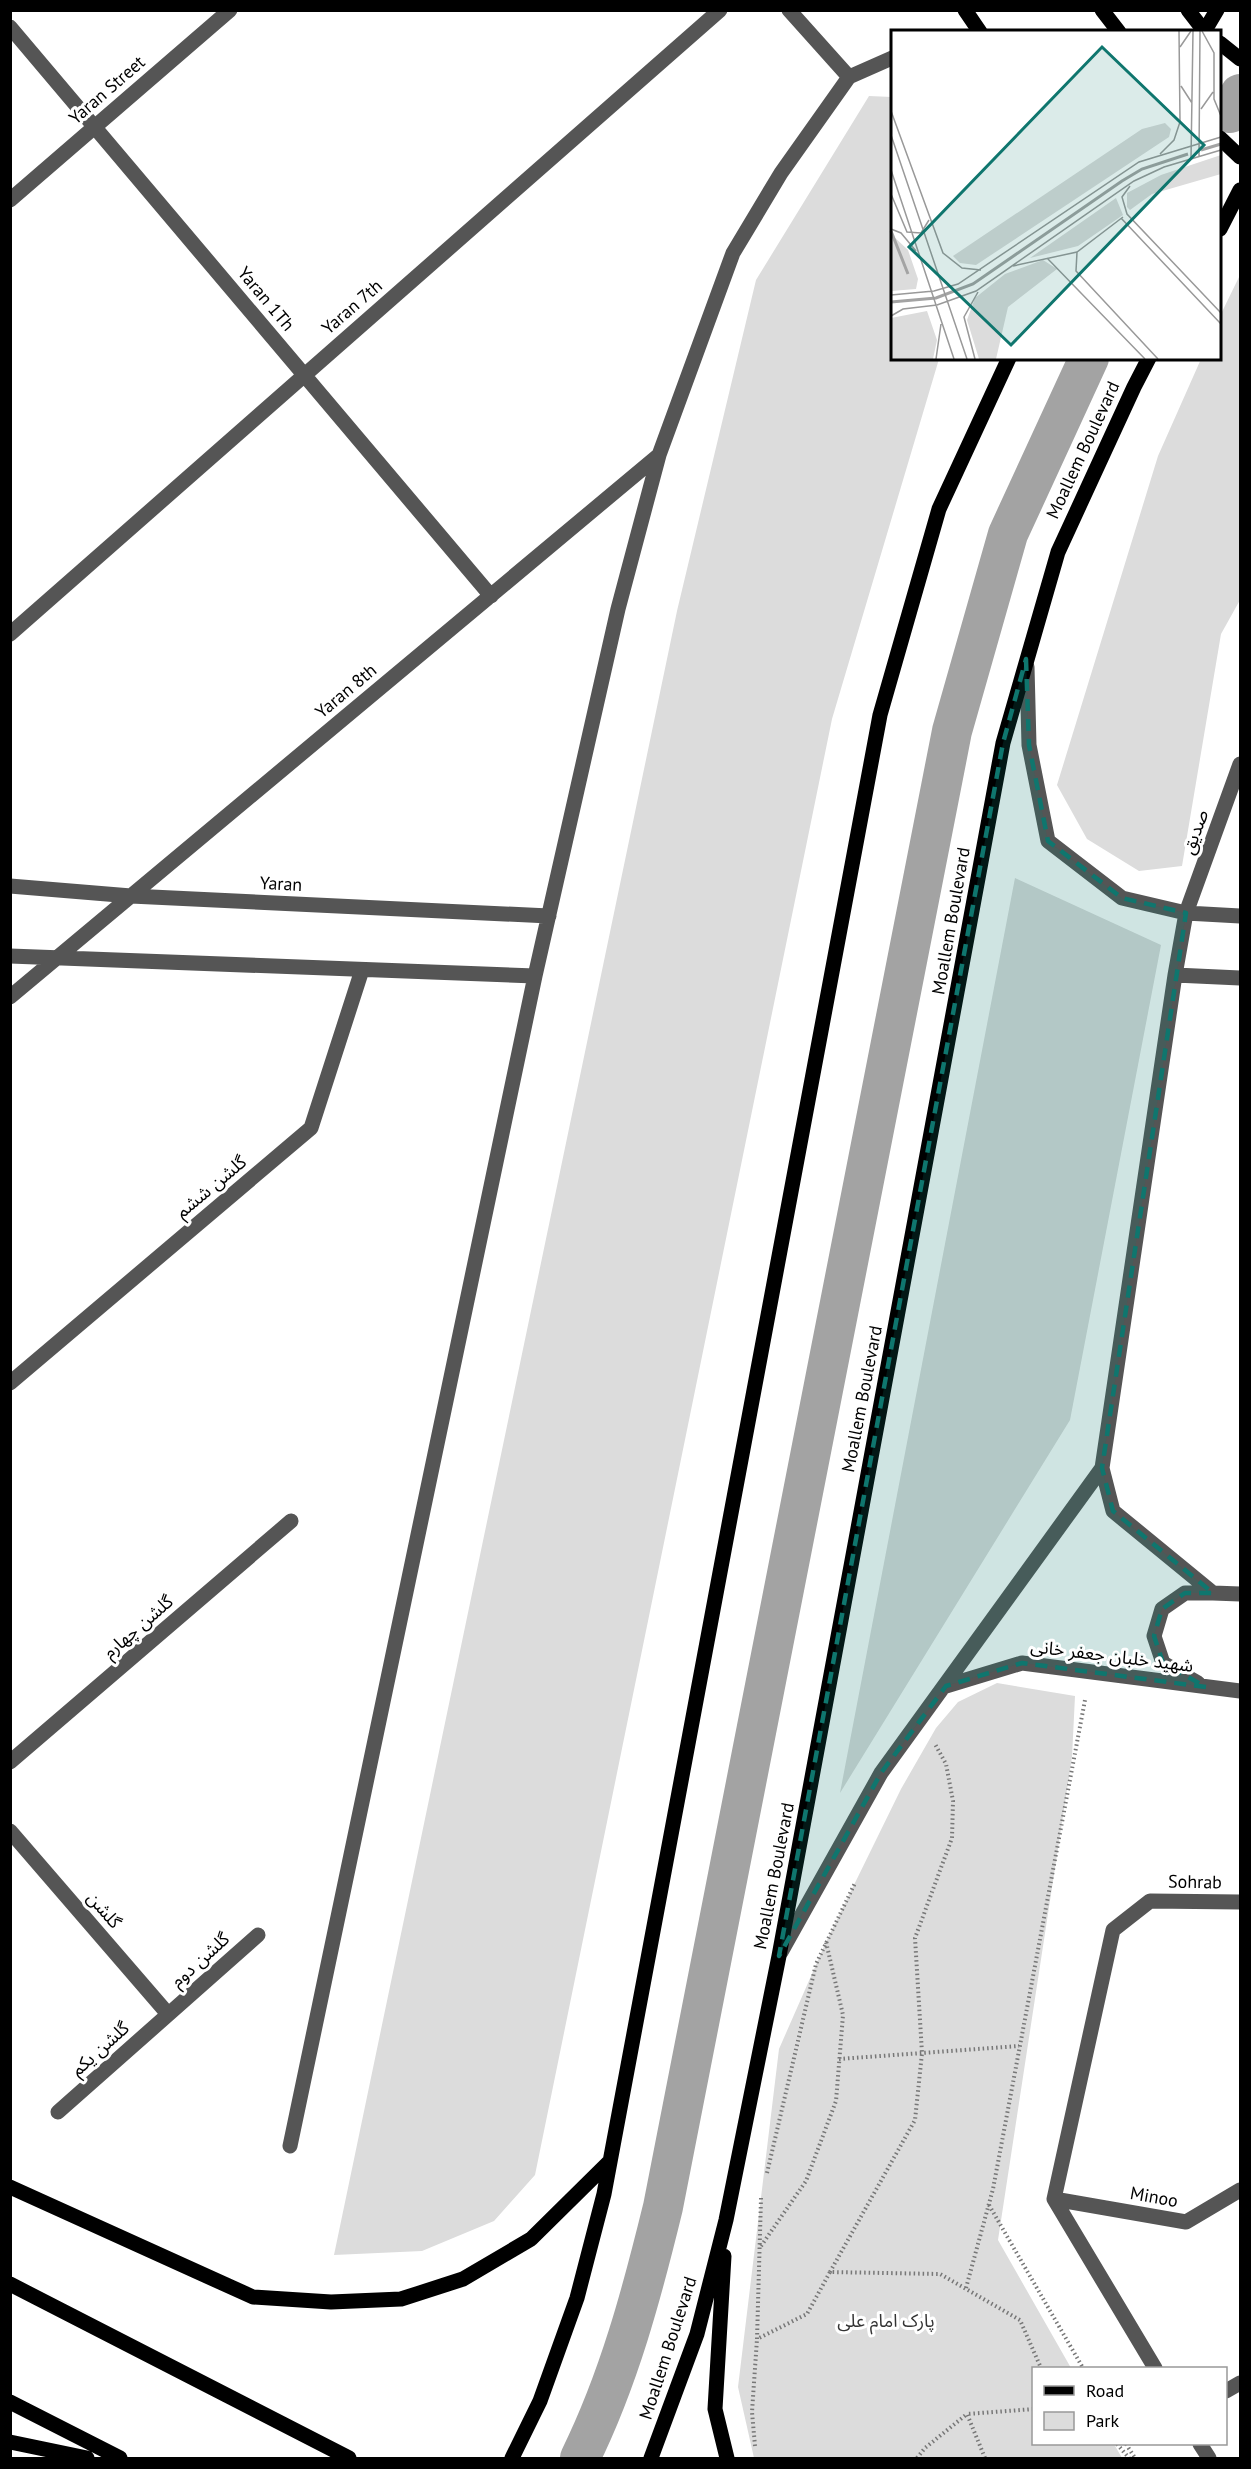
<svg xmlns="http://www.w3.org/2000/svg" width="1251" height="2469" viewBox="0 0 1251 2469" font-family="'PT Sans','Noto Sans Arabic',sans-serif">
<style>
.green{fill:#dcdcdc}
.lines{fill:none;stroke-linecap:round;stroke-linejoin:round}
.canal{stroke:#a3a3a3;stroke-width:40}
.path{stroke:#777;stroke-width:4;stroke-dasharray:1.5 3;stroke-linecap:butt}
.minor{stroke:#555;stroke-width:15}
.major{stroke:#000;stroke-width:15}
.marked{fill:#0f766e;fill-opacity:0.2;stroke:#0f766e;stroke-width:4.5;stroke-dasharray:12 8;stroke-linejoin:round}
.labels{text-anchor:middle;stroke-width:6;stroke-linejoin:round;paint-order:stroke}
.street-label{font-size:18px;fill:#000;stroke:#fff}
.park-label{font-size:18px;fill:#333;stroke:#fff}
.inset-river{fill:none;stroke:#a3a3a3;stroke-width:3}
.inset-road{fill:none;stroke:#999;stroke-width:1.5}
.view{fill:#0f766e;fill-opacity:0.15;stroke:#0f766e;stroke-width:3}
.inset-edge{fill:none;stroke:#000;stroke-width:3}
</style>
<rect width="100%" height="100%" fill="#fff"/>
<path class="green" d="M869 96 892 97V358L939 359 832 719 535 2175 494 2221 422 2251 334 2255 677 611 756 280Z
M1240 275V600L1221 634 1182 866 1139 871 1087 839 1057 785 1158 456 1201 359 1220 358V316Z
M1015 878 1161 945 1070 1420 840 1793Z
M997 1683 1075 1696 1072 1757 998 2240 1071 2368H1034V2444H1114L1122 2458H754L738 2387 779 2049 826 1942 901 1789 936 1728 958 1702Z"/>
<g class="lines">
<path class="canal" d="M1230 113 1240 94
M580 2458C619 2379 642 2293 663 2207L952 731 1008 534 1089 358"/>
<path class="path" d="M839 2059 1019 2046
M767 2173 816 1964 855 1883
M761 2198 757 2339 807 2314 830 2272 940 2274 1020 2320 1041 2368
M989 2205 1083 2368
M761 2246 806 2181 836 2101 843 2015 826 1942
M830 2272 915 2120 922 2053 915 1938 952 1838 953 1801 946 1764 935 1744
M966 2288 993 2189 1085 1700
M1117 2444 1129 2458
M1126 2444 1135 2458
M755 2446 752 2412 757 2339
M917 2458 925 2448 967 2414
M985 2458 967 2414 1034 2409"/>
<path class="minor" d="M10 27 491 596
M849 77 892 58
M10 200 230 10
M10 634 720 10
M1027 667 1029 745 1048 841 1122 898 1186 913 1240 916
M10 886 131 896 549 916
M10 956 535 976
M1175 975 1240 978
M10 997 659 455
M10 1383 311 1128 362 970
M1102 1468 1113 1511 1213 1593 1240 1594
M1198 1683 1163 1663 1154 1636 1162 1609 1185 1593H1213
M946 1686 1022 1663 1240 1691
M10 1762 291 1521
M10 1831 168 2014
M781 1952 881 1773 1102 1468 1175 975 1186 913 1240 764
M58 2112 258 1935
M290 2146 535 976 618 609 659 455 733 253 781 173 849 77 789 10
M1054 2199 1186 2222 1240 2190
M1155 2368 1054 2199 1113 1930 1150 1901 1240 1902
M1226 2391 1240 2383
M1200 2444 1209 2458"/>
<path class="major" d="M965 10 980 32
M1102 10 1119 32
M1188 10 1205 32
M1204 32 1217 10
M1220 43 1240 59
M1220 138 1240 157
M1220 229 1240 190
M10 2187 253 2297 331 2302 401 2299 463 2279 531 2239 609 2162
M724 2256 715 2409 727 2458
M10 2284 349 2458
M10 2402 120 2458
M10 2442 87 2458
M512 2458 540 2401 577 2298 604 2194 880 715 939 509 1009 358
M651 2458 697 2334 726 2220 779 1956 1003 743 1058 552 1134 387 1149 358"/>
</g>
<path class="marked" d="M1026 659 1029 745 1048 841 1122 898 1186 913 1102 1468 1113 1511 1213 1593H1185L1162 1609 1154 1636 1163 1663 1206 1687 1022 1663 946 1686 881 1773 779 1956 1003 743Z"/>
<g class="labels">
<g class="street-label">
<text transform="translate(107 90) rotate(-41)" y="6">Yaran Street</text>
<text transform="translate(266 299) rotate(50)" y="6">Yaran 1Th</text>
<text transform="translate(352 307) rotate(-41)" y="6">Yaran 7th</text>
<text transform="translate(1083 450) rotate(-65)" y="6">Moallem Boulevard</text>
<text transform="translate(346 691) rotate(-40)" y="6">Yaran 8th</text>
<text transform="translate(1195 832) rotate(-70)" y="6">صدیق</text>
<text transform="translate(281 884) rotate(3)" y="6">Yaran</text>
<text transform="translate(951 921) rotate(-80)" y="6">Moallem Boulevard</text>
<text transform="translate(211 1187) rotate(-40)" y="6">گلشن ششم</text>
<text transform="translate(862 1399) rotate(-79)" y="6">Moallem Boulevard</text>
<text transform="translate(138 1627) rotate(-41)" y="6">گلشن چهارم</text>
<text transform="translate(1112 1656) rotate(7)" y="6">شهید خلبان جعفر خانی</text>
<text transform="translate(774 1876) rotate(-79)" y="6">Moallem Boulevard</text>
<text transform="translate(1195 1882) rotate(1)" y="6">Sohrab</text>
<text transform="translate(104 1910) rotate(49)" y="6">گلشن</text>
<text transform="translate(200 1960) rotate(-42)" y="6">گلشن دوم</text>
<text transform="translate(100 2049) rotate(-42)" y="6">گلشن یکم</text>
<text transform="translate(1154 2197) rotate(10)" y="6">Minoo</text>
<text transform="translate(668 2348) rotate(-72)" y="6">Moallem Boulevard</text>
</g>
<g class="park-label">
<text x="886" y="2327">پارک امام علی</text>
</g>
</g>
<g transform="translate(891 30)">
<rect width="330" height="330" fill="#fff"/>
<path d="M274 93 280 99 278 107 85 235 69 233 62 226 251 99ZM330 125V144L261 164 239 180 236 177V163L270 145ZM225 168 232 185 187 216 139 228ZM0 204 17 220 27 249 25 259 0 261ZM152 230 166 239 117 277 105 329H88L76 290 84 268 114 244ZM36 281 46 310 42 329H0V288Z" fill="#dcdcdc"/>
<path class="inset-river" d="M310 120 330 114M0 201 17 244M0 272 45 268 82 254 231 151 251 139 297 124"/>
<path class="inset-road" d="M311 1 323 23V69L330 86M289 17 300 1M290 56 301 73M310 79 322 62M0 81 52 223 71 238 90 240M0 105 76 329M269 124 283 110 289 92 288 1M308 126 309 1M300 129 302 1M0 140 63 329M239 156 231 167 236 184 330 283M0 164 16 202 30 203 38 190M230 188 330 294M0 199 10 203 25 221M186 222 185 241 267 329M156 228 254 329M122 236 186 222 232 187M0 265 43 261 67 254 248 132 330 107M0 286 12 279 46 275 85 261 243 151 273 137 330 120M45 329 50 294M84 329 73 287 87 262"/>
<path class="view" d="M211 17 313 115 120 315 18 217Z"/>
<rect width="330" height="330" class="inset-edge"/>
</g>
<rect width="1251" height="2469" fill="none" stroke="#000000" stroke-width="24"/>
<rect x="1032" y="2367" width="195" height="78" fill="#ffffff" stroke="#999999" stroke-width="1.5"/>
<rect x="1044" y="2386" width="30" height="9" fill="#000000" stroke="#999999" stroke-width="1.5"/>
<text x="1086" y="2397" font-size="18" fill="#000000">Road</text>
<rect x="1044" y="2412" width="30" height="18" fill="#dcdcdc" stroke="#999999" stroke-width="1.5"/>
<text x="1086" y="2427" font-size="18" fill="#000000">Park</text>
</svg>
